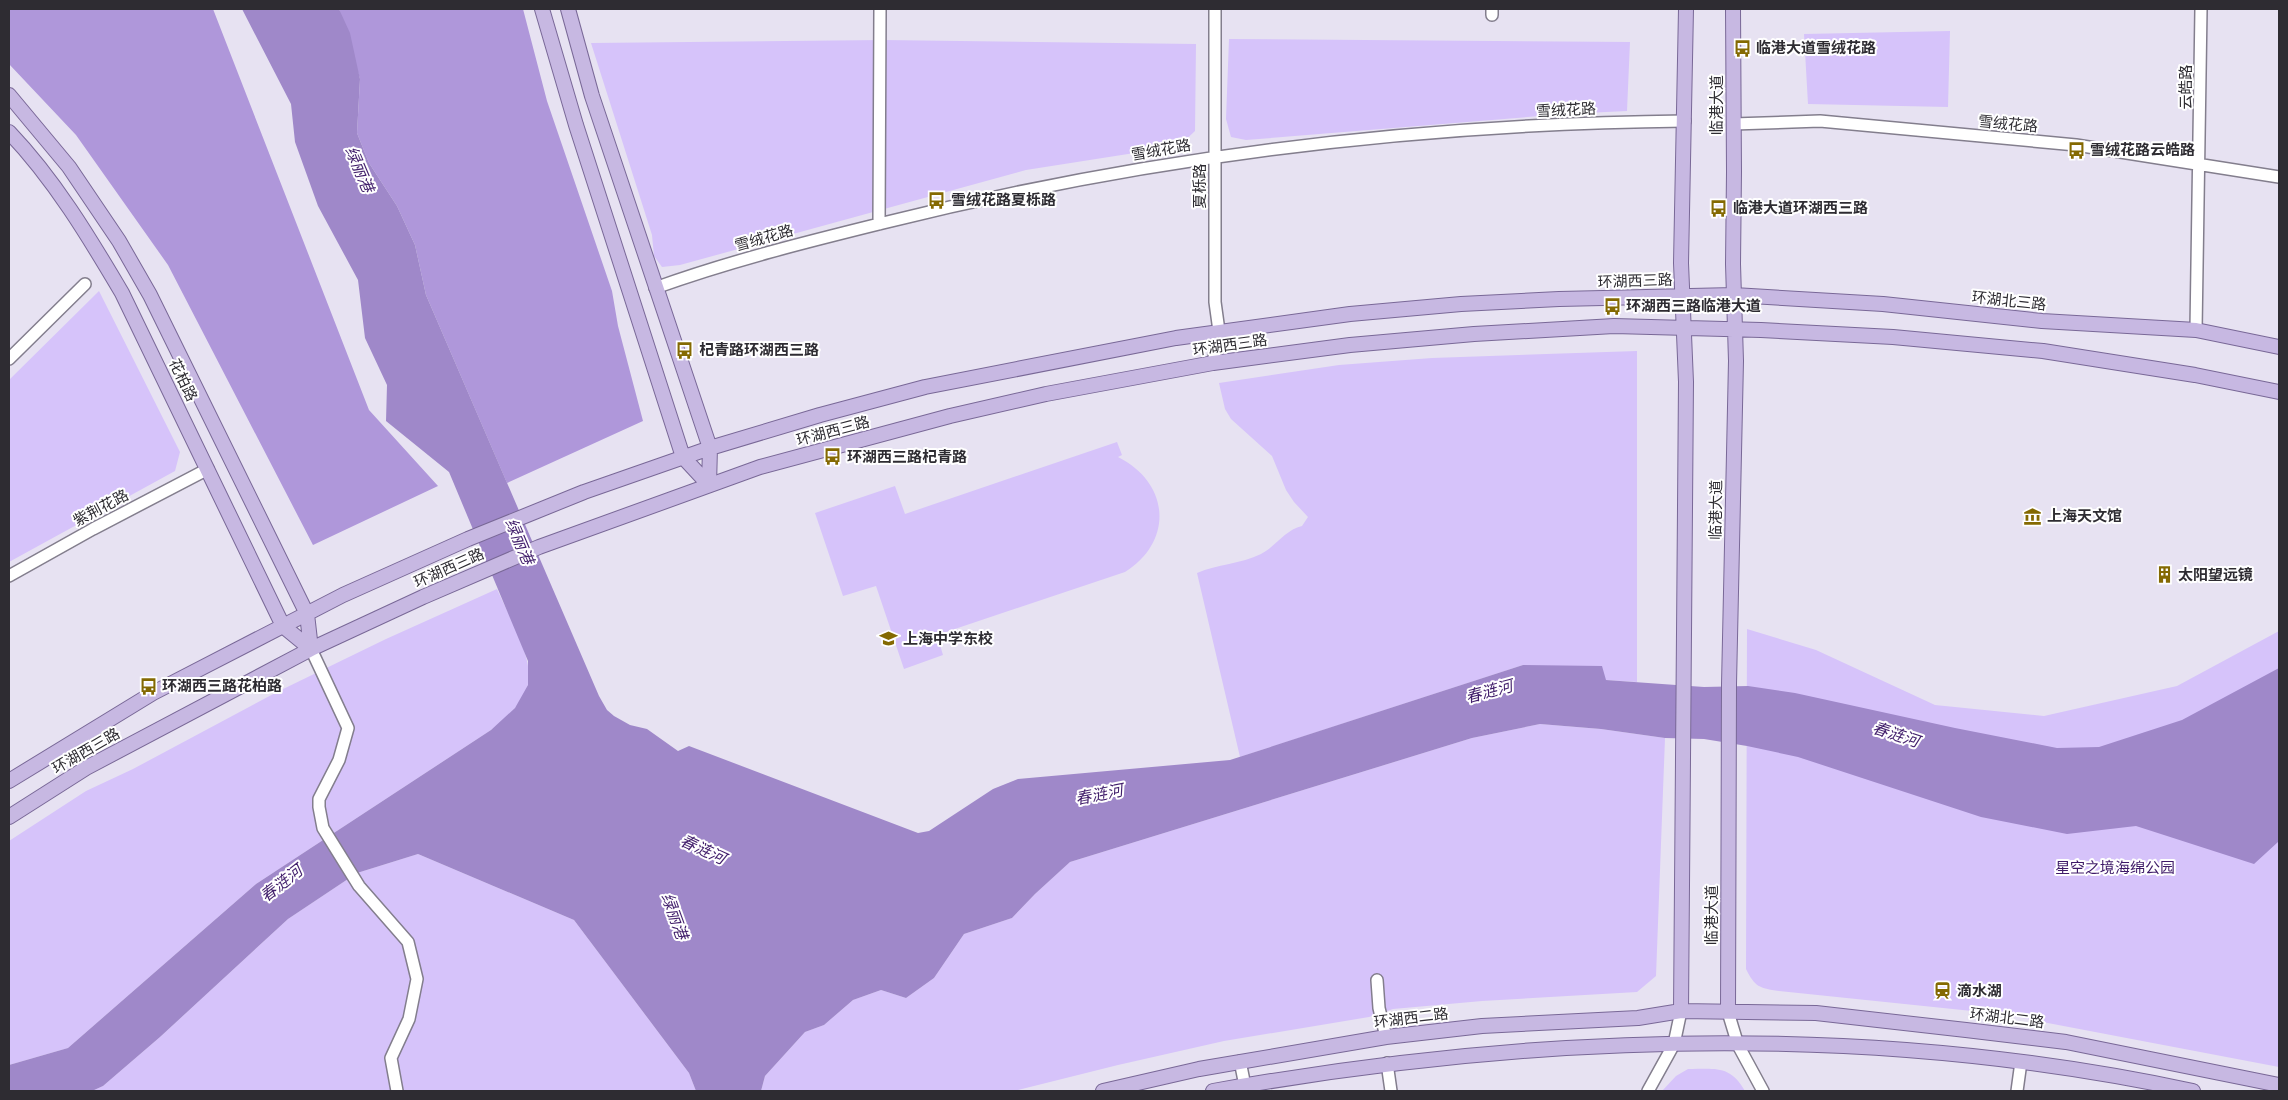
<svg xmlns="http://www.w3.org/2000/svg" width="2288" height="1100" viewBox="0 0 2288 1100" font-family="Montserrat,'Noto Sans SC',sans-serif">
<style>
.green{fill:#d6c3fa}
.forest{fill:#af97da}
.water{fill:#9f88c9}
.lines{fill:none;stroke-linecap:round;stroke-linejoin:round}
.minor-casing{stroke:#837e8d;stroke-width:14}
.major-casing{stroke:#796897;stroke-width:16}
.minor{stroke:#fff;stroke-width:11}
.major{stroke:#c7b8e2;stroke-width:14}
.labels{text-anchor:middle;stroke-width:4;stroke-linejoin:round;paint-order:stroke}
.poi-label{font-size:15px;font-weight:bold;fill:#2e2c32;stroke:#fff;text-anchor:start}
.street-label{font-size:15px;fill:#2e2c32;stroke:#fff}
.park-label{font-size:15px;fill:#3e1a68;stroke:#fff}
.water-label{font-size:16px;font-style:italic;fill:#411e6b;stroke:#fff}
</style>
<rect width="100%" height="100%" fill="#e7e2f2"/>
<path class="green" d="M1950 31 1948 107 1808 104 1804 34Z
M1229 39 1630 42 1627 111 1565 114 1246 140 1231 137 1226 119Z
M883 40 1196 44 1195 131 1179 146 1026 170 680 265 662 267 654 256 652 235 591 43Z
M99 291 180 452 175 471 9 562V380Z
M1637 351V682L1606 680 1523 665 1240 757 1197 573C1217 564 1241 564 1261 554 1276 546 1285 530 1302 526L1308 517 1294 502 1286 490 1272 456 1231 419 1225 409 1219 383 1339 365 1432 358Z
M1117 442 1122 455 1118 457C1170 483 1174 541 1125 572L937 635 943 655 904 669 876 586 843 596 815 513 895 486 905 514Z
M497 589C507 612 535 660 528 685 524 704 505 718 491 730L256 884 68 1048 9 1065V841L86 791 133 769 277 692 386 639Z
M1747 629 1816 650 1935 705 2044 716 2177 686 2279 631V1067L2001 1014 1779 991C1759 988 1755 987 1746 969Z
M1540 724 1601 729 1665 738 1656 976 1637 992 1482 1001 1393 1009 1369 1017 1224 1041 1118 1065 1014 1091H761L765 1076 805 1032 824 1025 853 1000 881 990 906 998 934 978 964 934 1012 918 1035 894 1070 862 1472 738Z
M418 854 574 920 689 1073 696 1091H92L103 1086 160 1037 288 919 357 873Z
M1688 1069C1716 1069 1730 1065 1745 1091H1662L1676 1076Z"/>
<path class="forest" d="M9 9H213L369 410 438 486 313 545 168 265 76 135 9 64Z
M339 9H523L547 101 612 291 618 326 643 421 507 483 426 295 415 245 397 206 369 163 357 133 360 79Z"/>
<path class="water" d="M242 9H339L350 33 360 79 357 133 369 163 397 206 415 245 426 295 599 696 607 710 614 716 630 725 647 729 678 751 689 746 918 833 929 831 993 789 1018 779 1230 760 1523 665 1602 666 1606 680 1704 687 1748 686 1795 693 1955 728 2057 748 2099 747 2182 720 2279 668 2278 842 2254 864 2136 826 2067 834 1981 817 1798 757 1747 746 1704 739 1665 738 1601 729 1540 724 1472 738 1070 862 1035 894 1012 918 964 934 934 978 906 998 881 990 853 1000 824 1025 805 1032 765 1076 761 1091H696L689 1073 574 920 418 854 357 873 288 919 160 1037 103 1086 92 1091H9V1065L68 1048 256 884 491 730 515 708 528 685V661L449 472 386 421 387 385 365 338 358 280 318 206 295 142 291 104Z"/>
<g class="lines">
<defs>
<path id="minor" d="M1492 9V15
M1733 124 1820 121 2076 145 2279 177
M879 224 880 9
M655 288C730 261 806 242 883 223 1146 157 1415 124 1685 121
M2196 330 2201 9
M9 359 85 284
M1213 363 1219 331 1215 302V9
M9 576 93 529 208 469
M311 649 348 728 339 760 319 799V807L323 828 359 886 408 942 417 979 409 1019 391 1058 397 1091
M1377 980 1379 1008 1386 1037
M1728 1012 1738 1045 1763 1091
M1240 1061 1246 1091
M1387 1063 1391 1091
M1648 1091 1674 1044 1681 1011
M2017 1091 2021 1062"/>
<path id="major" d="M542 9 576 125 683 457 709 485
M568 9 592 96 710 448 709 485
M9 95 69 167 119 241 150 295 307 614 311 649
M9 132C54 179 89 237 122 293L283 626 311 649
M9 781 153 693 343 595 468 539 584 492 710 448 820 415 925 387 1176 338 1350 314 1461 304 1559 299 1734 295 1883 304 2042 321 2196 330 2279 347
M9 817 86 768 311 649 423 597 539 547 760 467 950 416 1046 394 1213 363 1350 345 1474 334 1614 326 1761 330 1893 337 2043 351 2195 375 2279 392
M1681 1011 1686 382 1681 263 1686 9
M1728 1012 1729 684 1736 361 1733 264 1734 172 1733 9
M1103 1091 1199 1069 1386 1037 1482 1026 1638 1018 1681 1011 1816 1013 1966 1030 2066 1042 2279 1085
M1213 1091C1536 1033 1871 1022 2193 1091"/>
</defs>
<use href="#minor" class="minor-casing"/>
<use href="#major" class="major-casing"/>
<use href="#minor" class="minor"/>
<use href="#major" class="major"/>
</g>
<defs>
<symbol id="bus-bare" viewBox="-9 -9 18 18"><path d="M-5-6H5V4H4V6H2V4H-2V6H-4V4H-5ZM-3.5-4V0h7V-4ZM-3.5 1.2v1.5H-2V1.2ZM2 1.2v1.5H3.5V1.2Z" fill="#846902" stroke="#fff" stroke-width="2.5" paint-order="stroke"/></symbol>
<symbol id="museum-bare" viewBox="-9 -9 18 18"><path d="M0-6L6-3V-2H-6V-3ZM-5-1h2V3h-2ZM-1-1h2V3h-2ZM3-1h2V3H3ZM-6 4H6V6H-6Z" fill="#846902" stroke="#fff" stroke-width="2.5" paint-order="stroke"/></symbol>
<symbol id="building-bare" viewBox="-9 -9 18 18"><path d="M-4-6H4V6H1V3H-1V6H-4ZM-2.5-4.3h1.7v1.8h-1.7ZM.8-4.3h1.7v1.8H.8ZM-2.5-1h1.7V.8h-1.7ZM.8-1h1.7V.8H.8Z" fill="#846902" stroke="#fff" stroke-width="2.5" paint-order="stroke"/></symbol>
<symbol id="school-bare" viewBox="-9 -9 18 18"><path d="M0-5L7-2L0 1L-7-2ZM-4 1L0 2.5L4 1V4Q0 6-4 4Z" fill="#846902" stroke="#fff" stroke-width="2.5" paint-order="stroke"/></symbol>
<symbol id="station-bare" viewBox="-9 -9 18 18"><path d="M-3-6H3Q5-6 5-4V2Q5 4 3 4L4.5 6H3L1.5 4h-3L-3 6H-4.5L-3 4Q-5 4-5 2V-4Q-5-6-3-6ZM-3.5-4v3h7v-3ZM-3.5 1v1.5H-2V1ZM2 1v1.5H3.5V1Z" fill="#846902" stroke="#fff" stroke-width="2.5" paint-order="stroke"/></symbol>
</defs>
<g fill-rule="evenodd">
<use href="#bus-bare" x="1730" y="36" width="25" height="25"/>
<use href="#bus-bare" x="2064" y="138" width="25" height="25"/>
<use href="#bus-bare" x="924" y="188" width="25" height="25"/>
<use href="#bus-bare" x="1706" y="196" width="25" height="25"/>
<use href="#bus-bare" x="1600" y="294" width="25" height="25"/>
<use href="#bus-bare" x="672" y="338" width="25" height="25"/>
<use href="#bus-bare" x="820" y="444" width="25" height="25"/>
<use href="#museum-bare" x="2020" y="504" width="25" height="25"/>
<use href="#building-bare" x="2152" y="562" width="25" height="25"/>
<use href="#school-bare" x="876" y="626" width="25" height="25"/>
<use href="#bus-bare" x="136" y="674" width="25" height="25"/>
<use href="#station-bare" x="1930" y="978" width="25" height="25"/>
</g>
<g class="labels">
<g class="poi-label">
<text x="1756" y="53">临港大道雪绒花路</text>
<text x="2090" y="155">雪绒花路云皓路</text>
<text x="951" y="205">雪绒花路夏栎路</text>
<text x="1733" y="213">临港大道环湖西三路</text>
<text x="1626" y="311">环湖西三路临港大道</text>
<text x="699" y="355">杞青路环湖西三路</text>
<text x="847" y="462">环湖西三路杞青路</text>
<text x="2047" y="521">上海天文馆</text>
<text x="2178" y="580">太阳望远镜</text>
<text x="903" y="644">上海中学东校</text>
<text x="162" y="691">环湖西三路花柏路</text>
<text x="1957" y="996">滴水湖</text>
</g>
<g class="street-label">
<text transform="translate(2186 87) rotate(-90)" y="5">云皓路</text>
<text transform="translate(1717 105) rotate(-90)" y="5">临港大道</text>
<text transform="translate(1566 110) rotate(-3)" y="5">雪绒花路</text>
<text transform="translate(2008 124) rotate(5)" y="5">雪绒花路</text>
<text transform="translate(1161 150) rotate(-10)" y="5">雪绒花路</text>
<text transform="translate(1200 186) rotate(-90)" y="5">夏栎路</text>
<text transform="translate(764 238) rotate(-16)" y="5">雪绒花路</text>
<text transform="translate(1635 281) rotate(-2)" y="5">环湖西三路</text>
<text transform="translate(2009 301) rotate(6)" y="5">环湖北三路</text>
<text transform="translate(1230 345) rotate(-8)" y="5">环湖西三路</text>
<text transform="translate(183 380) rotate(64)" y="5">花柏路</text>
<text transform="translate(833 431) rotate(-15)" y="5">环湖西三路</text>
<text transform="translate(101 508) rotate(-28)" y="5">紫荆花路</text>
<text transform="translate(1716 510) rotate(-89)" y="5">临港大道</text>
<text transform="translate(449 568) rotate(-24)" y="5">环湖西三路</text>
<text transform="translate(86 751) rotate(-30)" y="5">环湖西三路</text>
<text transform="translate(1712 915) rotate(-90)" y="5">临港大道</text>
<text transform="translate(1411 1018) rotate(-7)" y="5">环湖西二路</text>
<text transform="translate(2007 1018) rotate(7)" y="5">环湖北二路</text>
</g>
<g class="park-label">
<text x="2115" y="873">星空之境海绵公园</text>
</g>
<g class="water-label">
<text transform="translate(360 169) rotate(67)" y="6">绿丽港</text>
<text transform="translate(520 541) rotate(67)" y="6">绿丽港</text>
<text transform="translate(1489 691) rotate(-15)" y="6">春涟河</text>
<text transform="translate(1896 734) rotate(18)" y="6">春涟河</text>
<text transform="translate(1099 794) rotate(-11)" y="6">春涟河</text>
<text transform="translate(703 849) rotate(25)" y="6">春涟河</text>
<text transform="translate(281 883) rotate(-38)" y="6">春涟河</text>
<text transform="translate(675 916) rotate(70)" y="6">绿丽港</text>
</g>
</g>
<rect width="2288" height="1100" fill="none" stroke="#2e2c32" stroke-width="20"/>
</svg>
